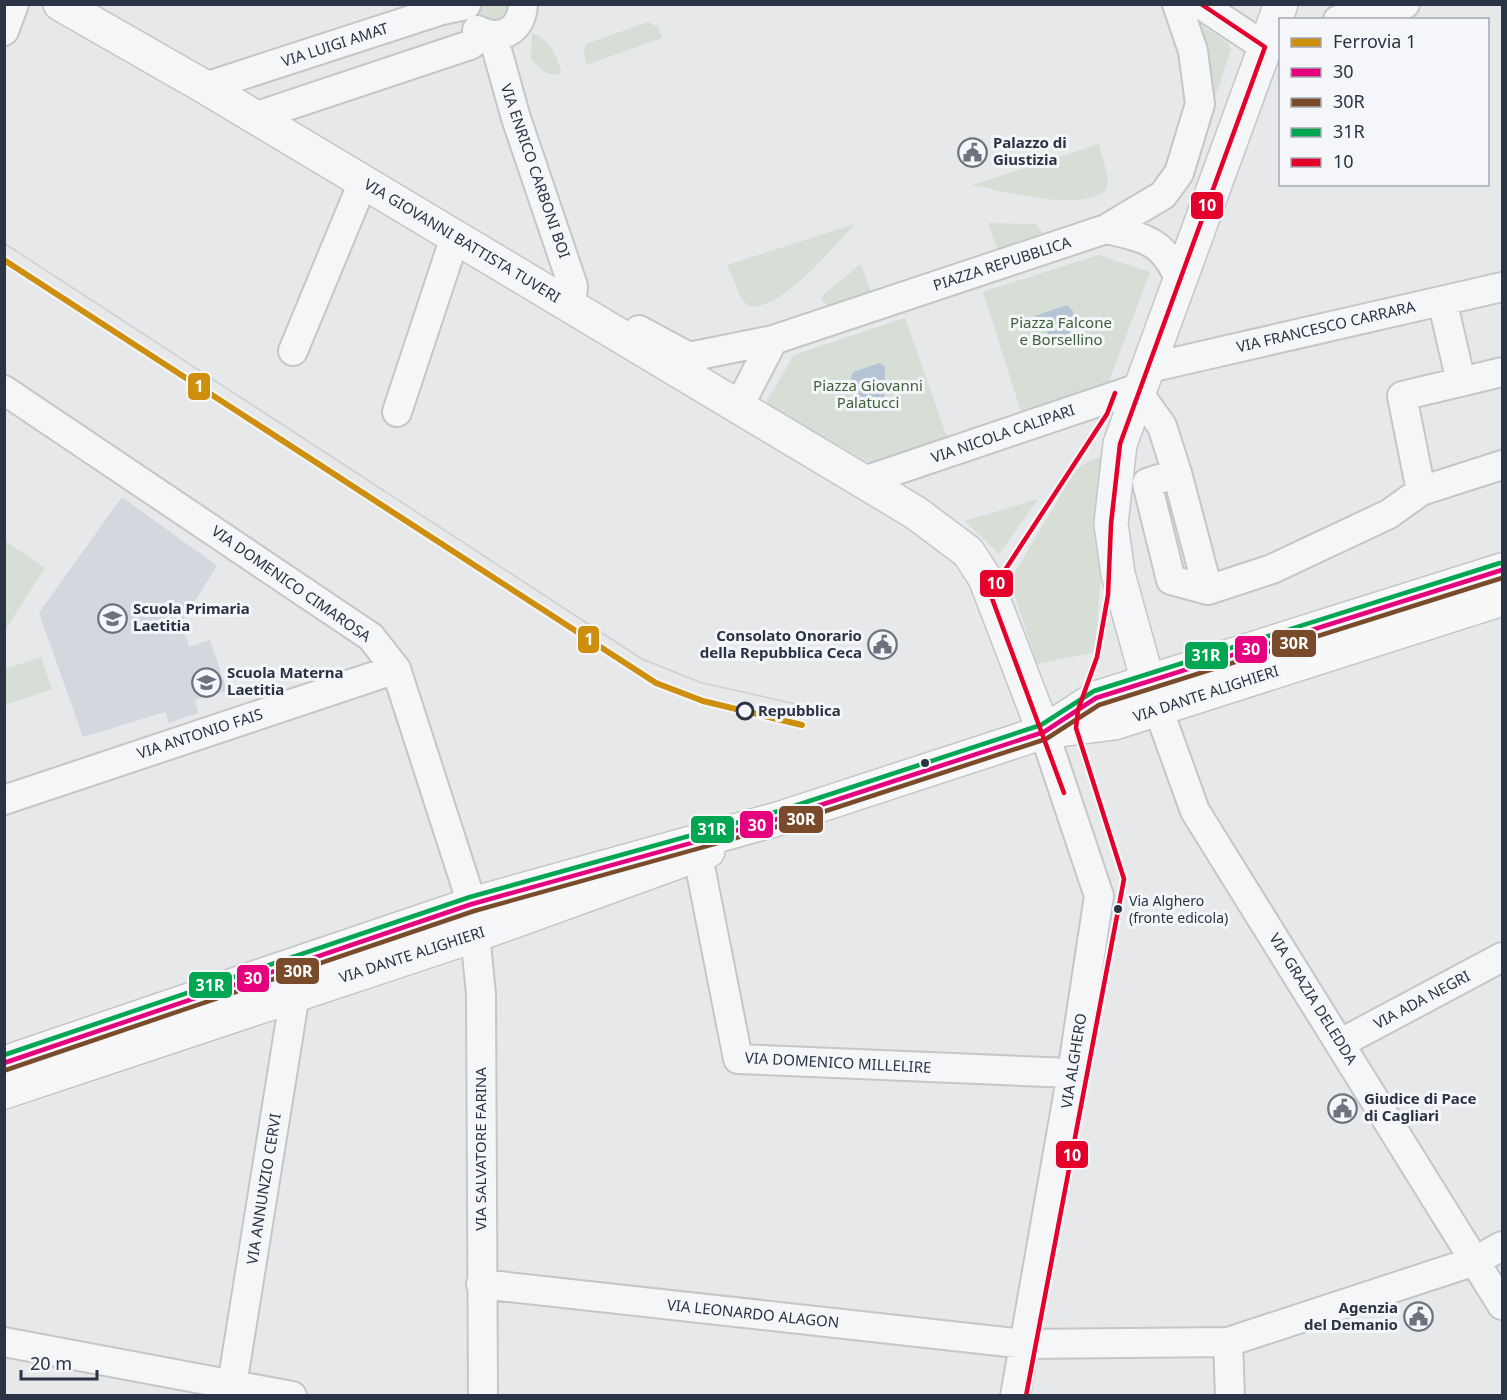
<svg xmlns="http://www.w3.org/2000/svg" width="1507" height="1400" viewBox="0 0 1507 1400" font-family="'Noto Sans',sans-serif">
<style>
.built{fill:#d4d7dd}
.green{fill:#d6ded6}
.water{fill:#b4c4d5}
.lines{fill:none;stroke-linecap:round;stroke-linejoin:round}
.minor-casing{stroke:#c4c6c8;stroke-width:32}
.tertiary-casing{stroke:#c4c6c8;stroke-width:36}
.secondary-casing{stroke:#c4c6c8;stroke-width:36}
.minor{stroke:#f5f6f7;stroke-width:28}
.tertiary{stroke:#f5f6f7;stroke-width:33}
.secondary{stroke:#f8f8f8;stroke-width:33}
.tram{stroke:#cecfd2;stroke-width:1.5}
.bus-1-casing{stroke:#f4f6f9;stroke-width:9}
.bus-2-casing{stroke:#f4f6f9;stroke-width:9}
.bus-3-casing{stroke:#f4f6f9;stroke-width:9}
.bus-4-casing{stroke:#f4f6f9;stroke-width:9}
.bus-1{stroke:#e5007d;stroke-width:4.5}
.bus-2{stroke:#7a4b2a;stroke-width:4.5}
.bus-3{stroke:#00a651;stroke-width:4.5}
.bus-4{stroke:#e4002b;stroke-width:4.5}
.rail-1-casing{stroke:#f4f6f9;stroke-width:10}
.rail-1{stroke:#ce8f0e;stroke-width:6}
.stop-dot{fill:#f4f6f9;stroke:#2b3445;stroke-width:3}
.bus-dot{fill:#2b3445;stroke:#f4f6f9;stroke-width:2}
.labels{text-anchor:middle;stroke-width:6;stroke-linejoin:round;paint-order:stroke}
.bus-label{font-size:14px;fill:#2b3445;stroke:#f4f6f9;text-anchor:start}
.street-label{font-size:15px;fill:#2b3445;stroke:#f4f6f9}
.poi-label{font-size:15px;font-weight:bold;fill:#2b3445;stroke:#f4f6f9;text-anchor:start}
.park-label{font-size:15px;fill:#3f6138;stroke:#f4f6f9}
.stop-label{font-size:15px;font-weight:bold;fill:#2b3445;stroke:#f4f6f9;text-anchor:start}
.line-badge{stroke:#f4f6f9;stroke-width:2}
.badge-label{font-size:16px;text-anchor:middle;font-weight:bold;fill:#fff}
</style>
<rect width="100%" height="100%" fill="#e6e8ea"/>
<path class="built" d="M122 497 217 566 181 623 189 647 210 640 227 691 195 700 198 713 169 723 165 712 83 737 39 613Z"/>
<path class="green" d="M473 4 507 5 506 14 499 22 475 16Z
M1187 9 1205 28 1227 42 1231 49 1215 98 1207 95Z
M648 22 658 27 662 38 586 65 584 51 586 44Z
M532 33C552 40 555 54 562 73 547 78 541 69 531 59Z
M1099 144 1108 178 1106 190C1083 213 1002 191 972 185Z
M988 223 1036 224 1042 232 1040 237 998 251Z
M855 224C835 245 779 313 749 306L742 300 727 265Z
M1098 255 1150 272 1105 392 1023 418 983 292Z
M861 264 871 292 829 307 821 299 824 294Z
M905 318 948 440 875 466 765 404 794 355Z
M1114 451 1107 497 1095 652 1037 664 1010 581 1075 471 1084 464Z
M1038 499 999 554 965 521Z
M5 541 45 568 5 630Z
M41 657 52 689 5 705V669Z"/>
<path class="water" d="M1067 305 1073 311 1075 326 1064 339H1052L1035 316Z
M880 363 885 367 884 398 865 399 854 393 850 382 853 372Z"/>
<g class="lines">
<defs>
<path id="minor" d="M1200 4 1265 47 1280 41
M1338 20 1405 4
M477 30C500 42 522 31 523 4
M4 31 14 4
M493 36 516 118 573 286 571 307
M205 87 442 10 466 5
M254 117 470 45 485 34
M1106 229C1146 238 1164 241 1180 281
M1446 317 1461 382
M639 330 689 357 773 340
M293 351 363 182
M1149 368 1502 287
M4 390 371 637 396 669 472 904 481 994 483 1396
M1139 394 1162 426 1177 473
M739 406 773 340 1106 229 1163 195 1179 173 1200 104 1193 51 1177 4
M397 412 455 237
M1177 473 1208 590 1171 580 1147 483Z
M864 481 1142 387
M1421 491 1402 396 1502 372
M1208 590 1272 569 1389 514 1421 491 1502 465
M1151 689 1195 811 1502 1305
M4 800 396 669
M698 856 738 1059 1072 1073
M1341 1043 1502 957
M481 1284 1025 1344 1228 1342 1475 1261 1502 1246
M4 1342 292 1396
M1228 1342 1230 1396
M232 1385 295 994
M1015 1396 1072 1073 1099 896 1044 732"/>
<path id="tertiary" d="M60 4 205 87 916 513 968 552 985 578 1044 732
M1148 682 1118 574 1111 524 1120 444 1281 4
M4 1092 473 936 708 851"/>
<path id="secondary" d="M1050 728 1096 698 1502 570
M4 1063 472 904 781 818 1044 732 1114 723 1502 599"/>
</defs>
<use href="#minor" class="minor-casing"/>
<use href="#tertiary" class="tertiary-casing"/>
<use href="#secondary" class="secondary-casing"/>
<use href="#minor" class="minor"/>
<use href="#tertiary" class="tertiary"/>
<use href="#secondary" class="secondary"/>
<path class="tram" d="M4 243 642 659 702 683 805 706"/>
<defs>
<path id="bus-1" d="M4 1063 472 904 781 818 1044 732 1096 698 1502 570"/>
<path id="bus-2" d="M6 1070 474 911 783 825 1046 739 1099 705 1502 578"/>
<path id="bus-3" d="M4 1055 470 897 779 811 1041 725 1094 691 1500 563"/>
<path id="bus-4" d="M1064 793 990 593 1107 414 1115 393
M1026 1396 1124 879 1076 728 1078 710 1097 657 1108 595 1111 524 1120 444 1265 47 1201 4"/>
</defs>
<use href="#bus-1" class="bus-1-casing"/>
<use href="#bus-2" class="bus-2-casing"/>
<use href="#bus-3" class="bus-3-casing"/>
<use href="#bus-4" class="bus-4-casing"/>
<use href="#bus-1" class="bus-1"/>
<use href="#bus-2" class="bus-2"/>
<use href="#bus-3" class="bus-3"/>
<use href="#bus-4" class="bus-4"/>
<defs>
<path id="rail-1" d="M4 260 656 683 703 701 802 725"/>
</defs>
<use href="#rail-1" class="rail-1-casing"/>
<use href="#rail-1" class="rail-1"/>
</g>
<defs>
<symbol id="civic-ring" viewBox="-11 -11 22 22"><circle r="9.5" fill="#f4f6f9" stroke="#6c737f" stroke-width="1.5"/><path d="M-.6-6.5H3V-4.5H.6V-3L4-1V1h2V6H-6V1h2V-1L-.6-3ZM-1.2 2.5V6h2.4V2.5Z" fill="#6c737f"/></symbol>
<symbol id="school-ring" viewBox="-11 -11 22 22"><circle r="9.5" fill="#f4f6f9" stroke="#6c737f" stroke-width="1.5"/><path d="M0-5L7-2L0 1L-7-2ZM-4 1L0 2.5L4 1V4Q0 6-4 4Z" fill="#6c737f"/></symbol>
</defs>
<g fill-rule="evenodd">
<use href="#civic-ring" x="956" y="136" width="33" height="33"/>
<use href="#school-ring" x="96" y="602" width="33" height="33"/>
<use href="#civic-ring" x="866" y="628" width="33" height="33"/>
<use href="#school-ring" x="190" y="666" width="33" height="33"/>
<use href="#civic-ring" x="1326" y="1092" width="33" height="33"/>
<use href="#civic-ring" x="1402" y="1300" width="33" height="33"/>
</g>
<circle class="stop-dot" cx="745" cy="711" r="8"/>
<g class="bus-dot">
<circle cx="925" cy="763" r="5"/>
<circle cx="1118" cy="909" r="5"/>
</g>
<g class="labels">
<g class="bus-label">
<text x="1129" y="906">Via Alghero<tspan x="1129" dy="17">(fronte edicola)</tspan></text>
</g>
<g class="street-label">
<text transform="translate(335 45) rotate(-18)" y="5">VIA LUIGI AMAT</text>
<text transform="translate(535 171) rotate(71)" y="5">VIA ENRICO CARBONI BOI</text>
<text transform="translate(462 241) rotate(31)" y="5">VIA GIOVANNI BATTISTA TUVERI</text>
<text transform="translate(1002 264) rotate(-18)" y="5">PIAZZA REPUBBLICA</text>
<text transform="translate(1326 327) rotate(-13)" y="5">VIA FRANCESCO CARRARA</text>
<text transform="translate(1003 434) rotate(-19)" y="5">VIA NICOLA CALIPARI</text>
<text transform="translate(291 584) rotate(35)" y="5">VIA DOMENICO CIMAROSA</text>
<text transform="translate(1206 694) rotate(-18)" y="5">VIA DANTE ALIGHIERI</text>
<text transform="translate(200 734) rotate(-18)" y="5">VIA ANTONIO FAIS</text>
<text transform="translate(412 955) rotate(-18)" y="5">VIA DANTE ALIGHIERI</text>
<text transform="translate(1313 999) rotate(58)" y="5">VIA GRAZIA DELEDDA</text>
<text transform="translate(1422 1000) rotate(-28)" y="5">VIA ADA NEGRI</text>
<text transform="translate(1074 1061) rotate(-81)" y="5">VIA ALGHERO</text>
<text transform="translate(838 1063) rotate(3)" y="5">VIA DOMENICO MILLELIRE</text>
<text transform="translate(481 1149) rotate(-90)" y="5">VIA SALVATORE FARINA</text>
<text transform="translate(264 1189) rotate(-81)" y="5">VIA ANNUNZIO CERVI</text>
<text transform="translate(753 1314) rotate(6)" y="5">VIA LEONARDO ALAGON</text>
</g>
<g class="poi-label">
<text x="993" y="148">Palazzo di<tspan x="993" dy="17">Giustizia</tspan></text>
<text x="133" y="614">Scuola Primaria<tspan x="133" dy="17">Laetitia</tspan></text>
<text x="862" y="641" text-anchor="end">Consolato Onorario<tspan x="862" dy="17">della Repubblica Ceca</tspan></text>
<text x="227" y="678">Scuola Materna<tspan x="227" dy="17">Laetitia</tspan></text>
<text x="1364" y="1104">Giudice di Pace<tspan x="1364" dy="17">di Cagliari</tspan></text>
<text x="1398" y="1313" text-anchor="end">Agenzia<tspan x="1398" dy="17">del Demanio</tspan></text>
</g>
<g class="park-label">
<text x="1061" y="328">Piazza Falcone<tspan x="1061" dy="17">e Borsellino</tspan></text>
<text x="868" y="391">Piazza Giovanni<tspan x="868" dy="17">Palatucci</tspan></text>
</g>
<g class="stop-label">
<text x="758" y="716">Repubblica</text>
</g>
</g>
<g class="line-badge">
<rect x="1190" y="191" width="34" height="29" rx="6" fill="#e4002b"/>
<rect x="187" y="372" width="24" height="29" rx="6" fill="#ce8f0e"/>
<rect x="979" y="569" width="35" height="29" rx="6" fill="#e4002b"/>
<rect x="577" y="625" width="23" height="29" rx="6" fill="#ce8f0e"/>
<rect x="1271" y="629" width="46" height="29" rx="6" fill="#7a4b2a"/>
<rect x="1234" y="635" width="34" height="29" rx="6" fill="#e5007d"/>
<rect x="1184" y="641" width="45" height="29" rx="6" fill="#00a651"/>
<rect x="778" y="805" width="46" height="29" rx="6" fill="#7a4b2a"/>
<rect x="739" y="810" width="35" height="29" rx="6" fill="#e5007d"/>
<rect x="690" y="815" width="45" height="29" rx="6" fill="#00a651"/>
<rect x="275" y="957" width="45" height="28" rx="6" fill="#7a4b2a"/>
<rect x="236" y="964" width="34" height="29" rx="6" fill="#e5007d"/>
<rect x="188" y="971" width="45" height="28" rx="6" fill="#00a651"/>
<rect x="1055" y="1140" width="34" height="29" rx="6" fill="#e4002b"/>
</g>
<g class="badge-label">
<text x="1207" y="211">10</text>
<text x="199" y="392">1</text>
<text x="996" y="589">10</text>
<text x="589" y="645">1</text>
<text x="1294" y="649">30R</text>
<text x="1251" y="655">30</text>
<text x="1206" y="661">31R</text>
<text x="801" y="825">30R</text>
<text x="757" y="831">30</text>
<text x="712" y="835">31R</text>
<text x="298" y="977">30R</text>
<text x="253" y="984">30</text>
<text x="210" y="991">31R</text>
<text x="1072" y="1161">10</text>
</g>
<rect width="1507" height="1400" fill="none" stroke="#2b3445" stroke-width="12"/>
<rect x="1279" y="18" width="210" height="168" fill="#f4f6f9" stroke="#a4a8b1" stroke-width="1.5"/>
<rect x="1291" y="38" width="30" height="9" fill="#ce8f0e" stroke="#a4a8b1" stroke-width="1.5"/>
<text x="1333" y="48" font-size="18" fill="#2b3445">Ferrovia 1</text>
<rect x="1291" y="68" width="30" height="9" fill="#e5007d" stroke="#a4a8b1" stroke-width="1.5"/>
<text x="1333" y="78" font-size="18" fill="#2b3445">30</text>
<rect x="1291" y="98" width="30" height="9" fill="#7a4b2a" stroke="#a4a8b1" stroke-width="1.5"/>
<text x="1333" y="108" font-size="18" fill="#2b3445">30R</text>
<rect x="1291" y="128" width="30" height="9" fill="#00a651" stroke="#a4a8b1" stroke-width="1.5"/>
<text x="1333" y="138" font-size="18" fill="#2b3445">31R</text>
<rect x="1291" y="158" width="30" height="9" fill="#e4002b" stroke="#a4a8b1" stroke-width="1.5"/>
<text x="1333" y="168" font-size="18" fill="#2b3445">10</text>
<path d="M21 1370v9h76v-9" fill="none" stroke="#2b3445" stroke-width="3"/>
<text x="30" y="1370" font-size="18" fill="#2b3445" stroke="#f4f6f9" stroke-width="4.5" paint-order="stroke">20 m</text>
</svg>
